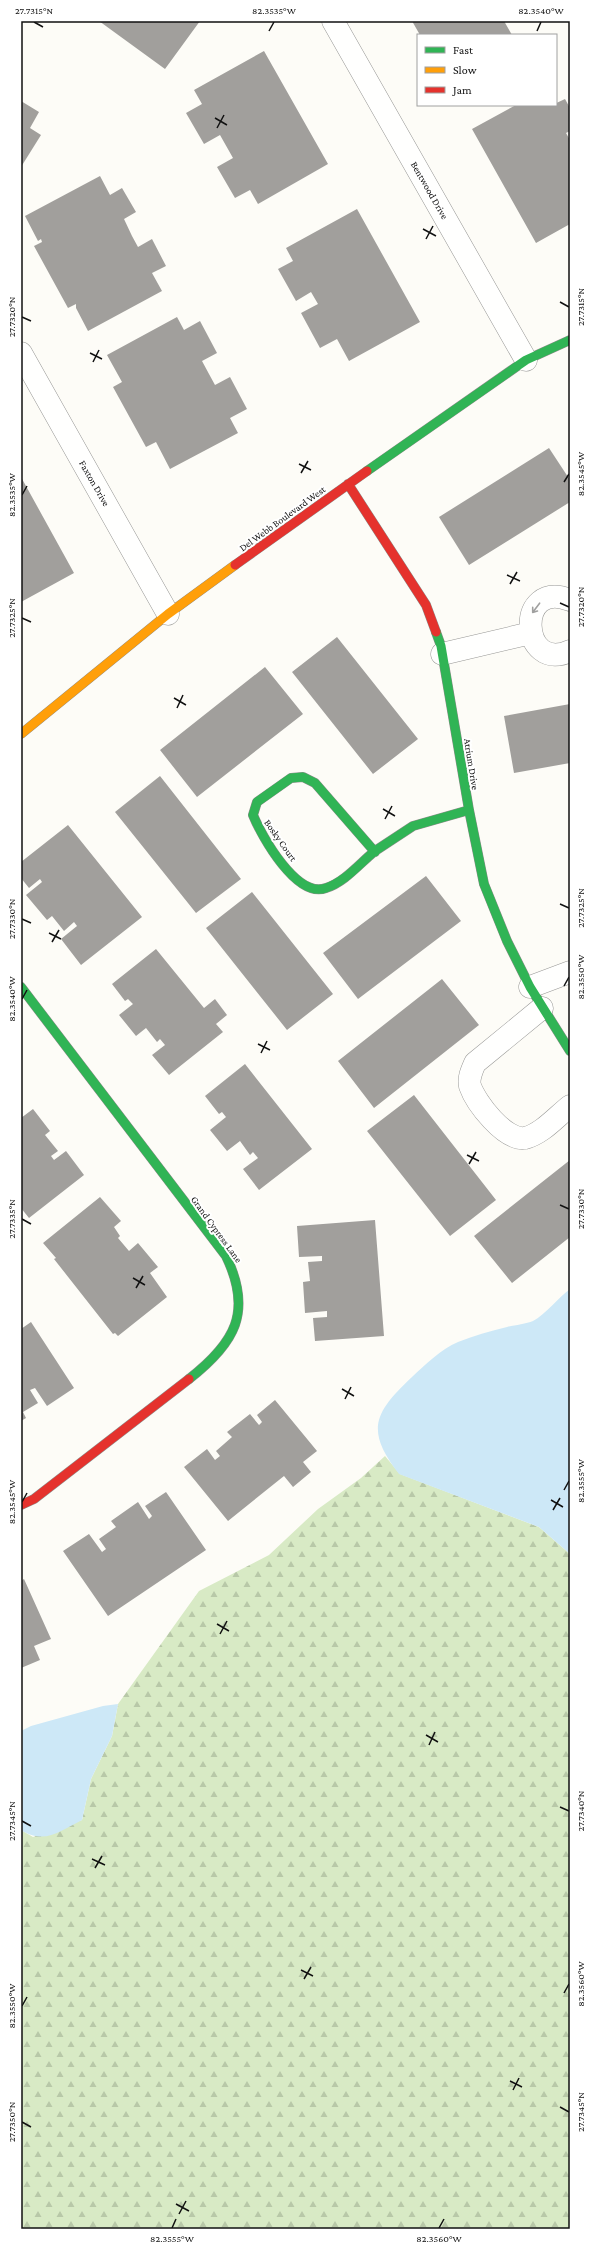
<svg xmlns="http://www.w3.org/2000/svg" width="591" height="2250" viewBox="0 0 591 2250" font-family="'Crimson Pro',serif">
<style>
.forest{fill:url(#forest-firs)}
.water{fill:#cde8f7}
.building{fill:#a19f9c}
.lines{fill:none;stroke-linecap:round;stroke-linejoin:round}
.street-casing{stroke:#979795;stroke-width:23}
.fast-casing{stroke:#8e8d8b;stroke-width:10}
.slow-casing{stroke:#8e8d8b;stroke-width:10}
.jam-casing{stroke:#8e8d8b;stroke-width:10}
.street{stroke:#fffffe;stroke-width:22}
.fast{stroke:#30b455;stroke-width:9}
.slow{stroke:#ff9f0a;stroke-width:9}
.jam{stroke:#e5322d;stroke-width:9}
.oneway{stroke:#a0a09f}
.ticks{fill:none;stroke:#111;stroke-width:1.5}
.labels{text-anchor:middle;stroke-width:4;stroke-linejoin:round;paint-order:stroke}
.street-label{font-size:10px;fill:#111;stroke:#fff}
.neatline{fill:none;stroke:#111;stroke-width:1.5}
.ticks-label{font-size:10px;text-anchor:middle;fill:#111}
</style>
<defs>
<pattern id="forest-firs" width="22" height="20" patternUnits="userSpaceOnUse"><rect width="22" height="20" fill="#d8eac5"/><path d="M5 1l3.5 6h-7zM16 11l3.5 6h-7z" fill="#b8c8a8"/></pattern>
</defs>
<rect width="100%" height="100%" fill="#fdfcf7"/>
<path class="forest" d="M385 1456 400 1474 539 1527 570 1554V2229H21V1830L33 1837 82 1820 91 1779 112 1736 118 1704 199 1591 269 1555 318 1509 361 1478Z"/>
<path class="water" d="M570 1289V1554L539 1527 399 1474C365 1430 374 1413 412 1377 425 1365 441 1349 458 1342 473 1336 490 1331 507 1327 515 1325 526 1324 533 1321 545 1315 559 1297 570 1289Z
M118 1704 112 1736 91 1779 82 1820C60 1831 45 1845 21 1830V1731L31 1726 103 1706Z"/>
<path class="building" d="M99 21H200L165 69Z
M412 21H504L512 35H420Z
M264 51 328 164 258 204 250 190 235 198 217 167 233 158 220 135 204 144 186 113 202 104 194 90Z
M565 99 570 108V131L566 133 570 140V224L536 243 472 129 516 105 550 106Z
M21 101 39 112 30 128 41 135 21 167Z
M100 176 110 195 122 188 136 212 124 219 132 236 138 247 152 239 166 266 152 273 162 291 88 331 76 308V304L68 308 34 246 42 242 41 239 38 241 25 216Z
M357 209 420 322 349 361 337 339 320 348 301 313 318 304 311 292 296 301 278 269 293 261 286 248Z
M177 317 184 330 200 321 217 353 202 361 209 374 215 385 230 377 247 409 230 418 238 433 170 469 156 442 146 447 113 387 122 382 107 355Z
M549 448 570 480V502L469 565 439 517Z
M21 477 74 573 21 602Z
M337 637 418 739 373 774 292 672Z
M265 667 303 714 197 797 160 750Z
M570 704V763L514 773 504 716Z
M160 776 241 879 196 913 115 812Z
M68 825 142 917 81 965 61 939 77 926 74 922 64 931 52 916 47 920 26 895 42 882 40 879 29 888 21 878V862Z
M426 876 461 921 358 999 323 953Z
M252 892 333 994 287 1030 206 928Z
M156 949 204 1008 215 999 227 1015 216 1024 223 1032 169 1075 152 1055 165 1045 160 1039 157 1042 146 1028 136 1036 119 1015 133 1004 128 999 125 1001 112 984Z
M442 979 479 1025 374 1108 338 1061Z
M245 1064 312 1149 259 1190 243 1169 258 1158 253 1152 250 1155 240 1141 227 1151 210 1130 226 1117 222 1112 219 1114 205 1096Z
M414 1095 496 1200 450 1236 367 1131Z
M33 1109 50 1131 45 1135 58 1151 51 1156 54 1160 66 1151 84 1175 29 1218 21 1208V1118Z
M570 1160V1237L512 1283 474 1236Z
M100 1197 121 1221 114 1227 120 1236 118 1238 129 1251 138 1243 158 1267 150 1273 167 1297 118 1336 115 1333 113 1334 54 1259 56 1258 43 1243Z
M375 1220 384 1336 315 1341 313 1318 327 1317V1311L305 1313 303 1282 310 1281 308 1262 322 1261V1256L299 1257 297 1226Z
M31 1322 74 1388 47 1406 35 1388 30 1390 38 1403 23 1412 26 1418 21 1421V1329Z
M275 1400 317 1451 303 1462 311 1472 293 1487 284 1476 228 1521 184 1467 207 1449 215 1460 220 1456 216 1451 232 1437 227 1432 250 1414 259 1425 262 1422 257 1415Z
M166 1492 206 1550 108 1616 63 1551 89 1534 102 1552 106 1549 99 1539 116 1527 111 1521 138 1502 149 1519 152 1516 145 1506Z
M24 1579 51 1639 34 1646 40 1660 21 1668V1581Z"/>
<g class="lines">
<defs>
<path id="street" d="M333 21 526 360
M21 353 168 614
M570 600C515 578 520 674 570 651
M442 654 531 633
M530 987 570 972
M542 1008 475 1063C472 1070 468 1078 470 1086 476 1103 505 1141 525 1138 542 1134 557 1116 570 1106"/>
<path id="fast" d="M367 471 526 360 570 340
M436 632 441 646 469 810 484 884 507 941 530 987 570 1051
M375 852 315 783 303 777 291 778 257 802 253 815C262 837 297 899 326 888 345 882 360 863 375 851L413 826 469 810
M21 987 226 1256C253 1312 235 1343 189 1379"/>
<path id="slow" d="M21 734 168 614 235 565"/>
<path id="jam" d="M348 484 426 605 436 632
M235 565 367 471
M21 1505 34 1499 189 1379"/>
</defs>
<use href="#street" class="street-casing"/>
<use href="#fast" class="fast-casing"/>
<use href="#slow" class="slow-casing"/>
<use href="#jam" class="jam-casing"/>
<use href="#street" class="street"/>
<use href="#fast" class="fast"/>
<use href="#slow" class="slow"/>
<use href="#jam" class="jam"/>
</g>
<defs><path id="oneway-shaft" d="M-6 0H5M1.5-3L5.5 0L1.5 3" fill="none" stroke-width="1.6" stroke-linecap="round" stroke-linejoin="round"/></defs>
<use class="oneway" href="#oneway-shaft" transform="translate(536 608) rotate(127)"/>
<path class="ticks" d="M34 22 43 27M269 31 274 22M537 31 541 22M215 118 227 125M217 128 224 115M423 229 436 236M426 239 433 226M560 302 569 307M22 317 31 321M90 353 102 359M93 362 99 350M299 464 311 470M301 473 308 461M564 482 569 474M22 495 27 486M507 575 520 581M510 584 517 572M560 603 569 607M22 618 31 622M174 698 186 705M177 708 183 695M383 809 395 816M385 819 392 806M560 904 569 908M22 919 31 923M49 933 61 939M52 942 59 930M564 986 569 977M22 999 27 990M258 1044 270 1050M261 1053 267 1041M467 1155 479 1161M469 1164 476 1152M560 1205 569 1209M22 1219 31 1224M133 1278 145 1285M136 1288 143 1276M342 1389 354 1396M345 1399 351 1387M564 1490 569 1481M551 1500 563 1507M22 1502 27 1493M553 1510 560 1498M217 1624 229 1631M220 1634 227 1621M426 1735 438 1742M429 1745 435 1732M560 1807 569 1811M22 1821 31 1826M92 1859 105 1865M95 1868 102 1856M301 1970 313 1976M304 1979 311 1967M564 1993 569 1984M22 2006 27 1997M510 2081 522 2087M513 2090 519 2078M560 2107 569 2112M22 2122 31 2127M176 2204 189 2211M179 2214 186 2201M172 2228 176 2219M439 2228 444 2219"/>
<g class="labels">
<g class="street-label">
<text transform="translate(430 190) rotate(60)" y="4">Bentwood Drive</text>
<text transform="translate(95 483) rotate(60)" y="4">Faxton Drive</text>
<text transform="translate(282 518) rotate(-36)" y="4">Del Webb Boulevard West</text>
<text transform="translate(472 764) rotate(81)" y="4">Atrium Drive</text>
<text transform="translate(281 840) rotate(55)" y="4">Bosky Court</text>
<text transform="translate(217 1229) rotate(54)" y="4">Grand Cypress Lane</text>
</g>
</g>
<rect width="591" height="2250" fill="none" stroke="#ffffff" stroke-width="44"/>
<rect x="417" y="34" width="140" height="72" fill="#ffffff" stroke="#a0a0a0"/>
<rect x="425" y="47" width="20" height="6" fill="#30b455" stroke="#a0a0a0"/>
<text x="453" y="54" font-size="12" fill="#111111">Fast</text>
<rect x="425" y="67" width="20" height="6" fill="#ff9f0a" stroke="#a0a0a0"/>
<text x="453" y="74" font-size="12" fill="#111111">Slow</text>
<rect x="425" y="87" width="20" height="6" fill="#e5322d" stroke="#a0a0a0"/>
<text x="453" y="94" font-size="12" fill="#111111">Jam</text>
<rect x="22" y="22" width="547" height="2206" class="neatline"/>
<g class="ticks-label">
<text x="34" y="14">27.7315°N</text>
<text x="274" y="14">82.3535°W</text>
<text x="541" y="14">82.3540°W</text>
<text transform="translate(580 307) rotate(-90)" y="4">27.7315°N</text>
<text transform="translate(11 317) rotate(-90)" y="4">27.7320°N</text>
<text transform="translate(580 474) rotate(-90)" y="4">82.3545°W</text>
<text transform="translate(11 495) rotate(-90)" y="4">82.3535°W</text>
<text transform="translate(580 607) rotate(-90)" y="4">27.7320°N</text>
<text transform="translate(11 618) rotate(-90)" y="4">27.7325°N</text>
<text transform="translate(580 908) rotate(-90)" y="4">27.7325°N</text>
<text transform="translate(11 919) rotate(-90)" y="4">27.7330°N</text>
<text transform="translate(580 977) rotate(-90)" y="4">82.3550°W</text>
<text transform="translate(11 999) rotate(-90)" y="4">82.3540°W</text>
<text transform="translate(580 1209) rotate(-90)" y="4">27.7330°N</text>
<text transform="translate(11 1219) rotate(-90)" y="4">27.7335°N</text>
<text transform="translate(580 1481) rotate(-90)" y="4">82.3555°W</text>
<text transform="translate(11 1502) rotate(-90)" y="4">82.3545°W</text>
<text transform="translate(580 1811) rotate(-90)" y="4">27.7340°N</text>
<text transform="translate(11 1821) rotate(-90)" y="4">27.7345°N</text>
<text transform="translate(580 1984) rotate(-90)" y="4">82.3560°W</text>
<text transform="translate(11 2006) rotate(-90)" y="4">82.3550°W</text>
<text transform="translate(580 2112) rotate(-90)" y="4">27.7345°N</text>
<text transform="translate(11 2122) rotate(-90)" y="4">27.7350°N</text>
<text x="172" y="2242">82.3555°W</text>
<text x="439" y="2242">82.3560°W</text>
</g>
</svg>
